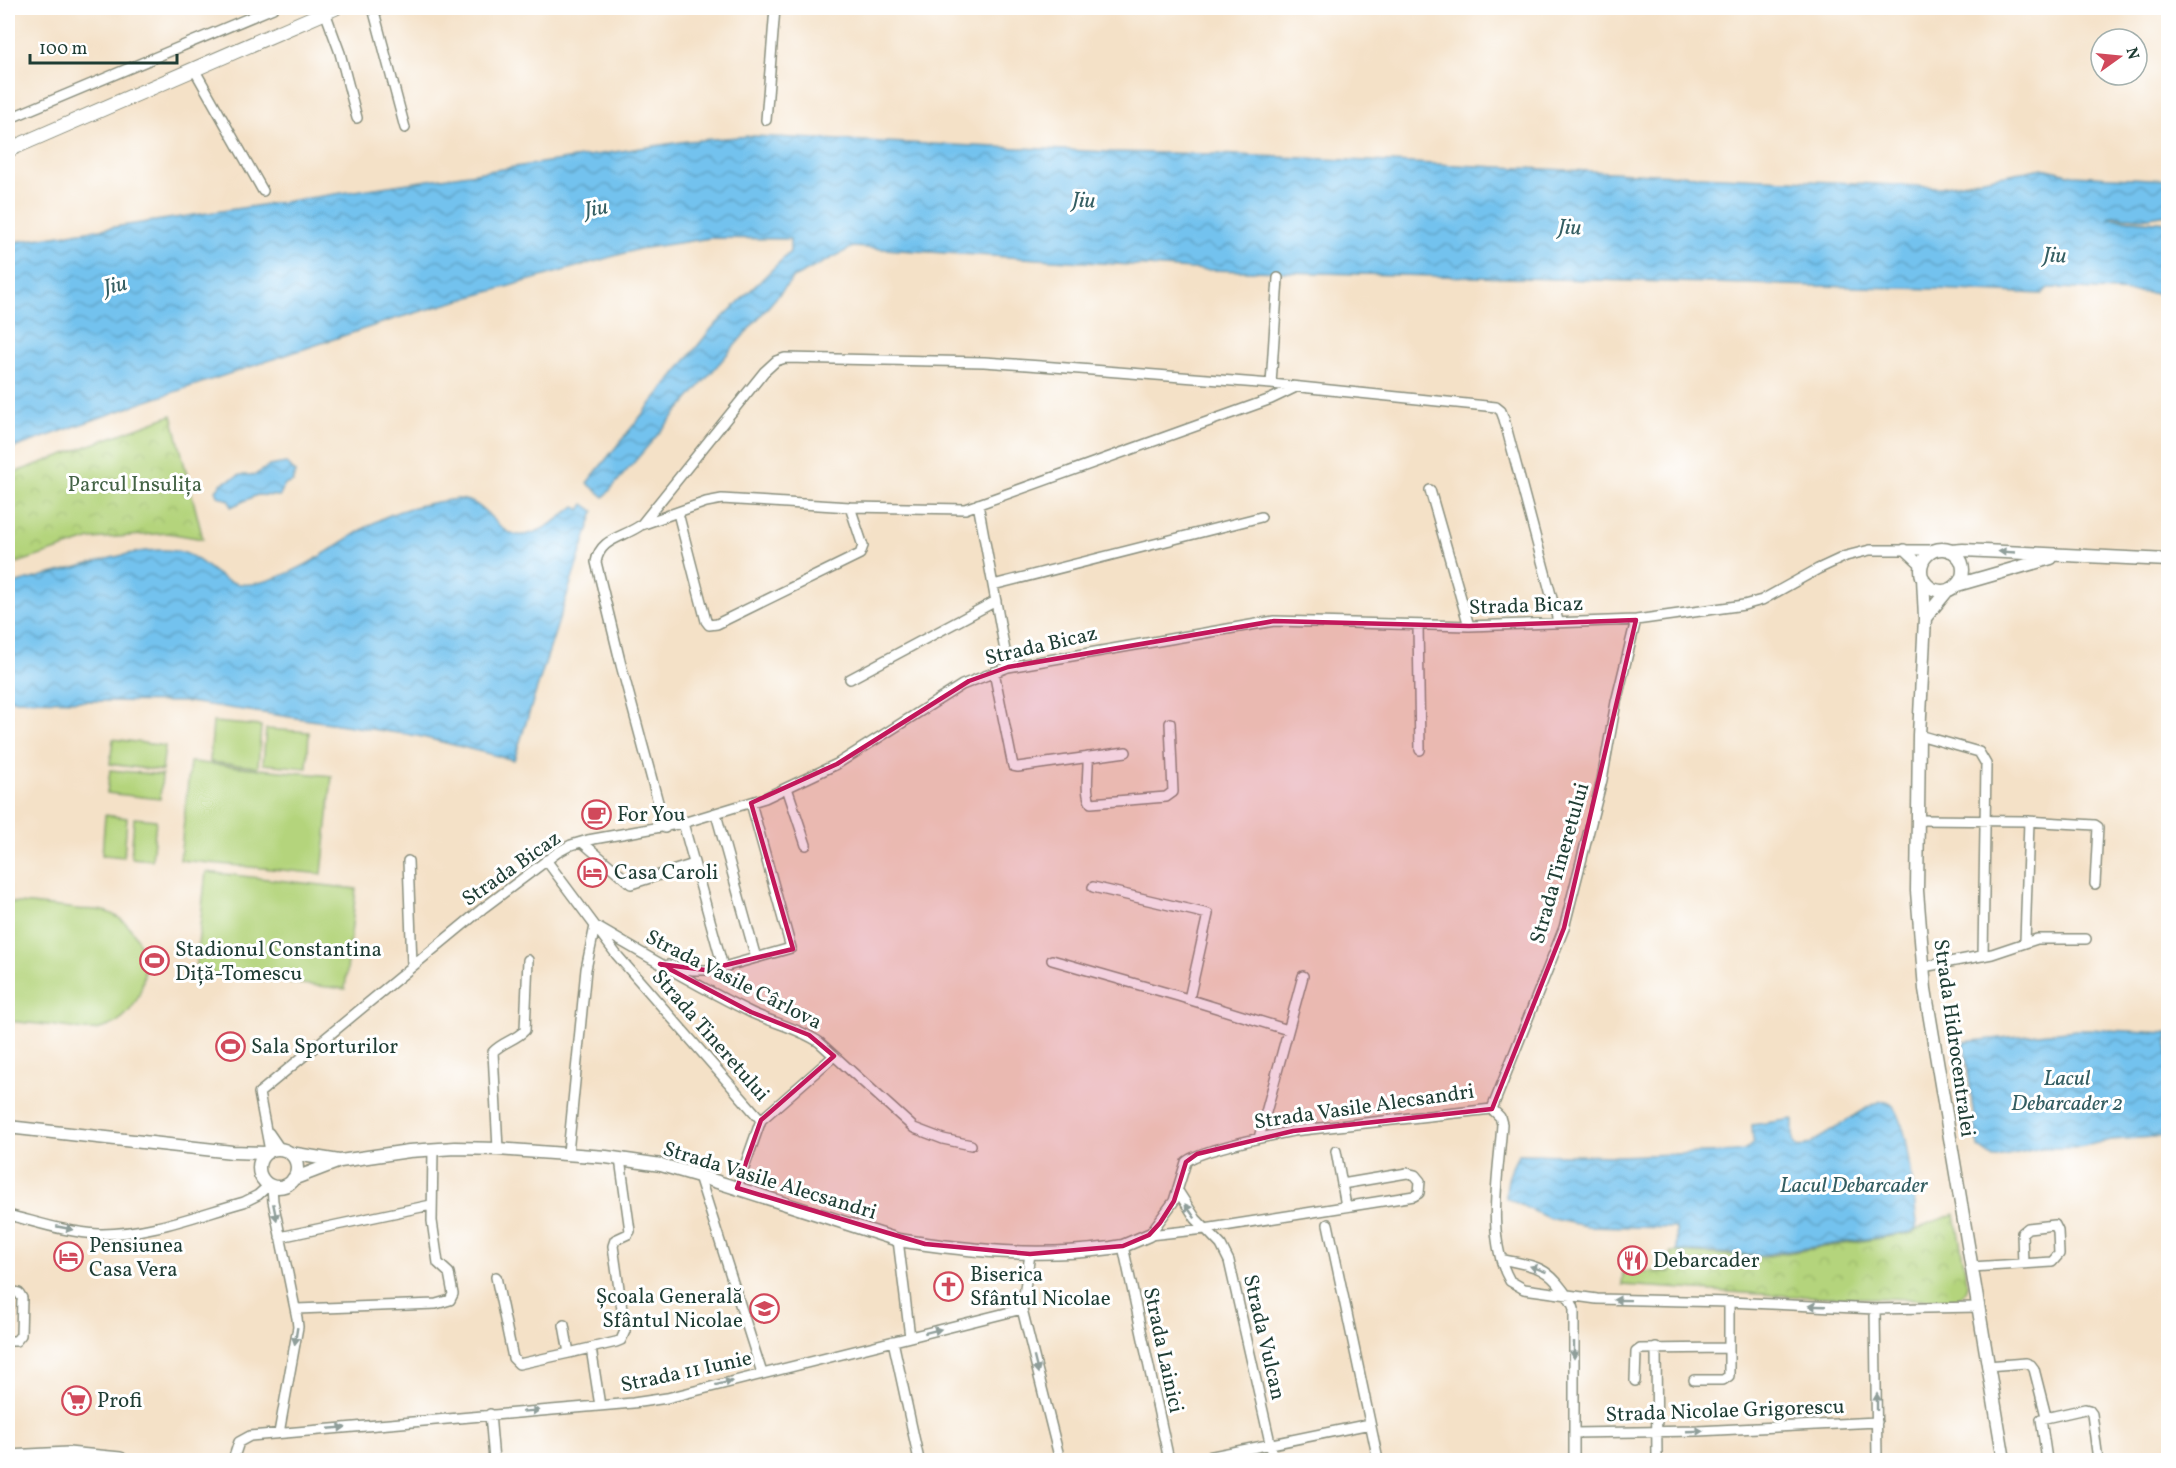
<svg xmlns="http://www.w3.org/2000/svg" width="2176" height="1468" viewBox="0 0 2176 1468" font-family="Vollkorn,serif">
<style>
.park{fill:url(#park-crowns);stroke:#6a8858;stroke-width:1.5}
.pitch{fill:#b4d47b;stroke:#6a8858;stroke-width:1.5}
.water{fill:url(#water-waves);stroke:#498091;stroke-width:1.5}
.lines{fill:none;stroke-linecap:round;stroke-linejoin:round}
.minor-casing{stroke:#8a8f7e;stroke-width:12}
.tertiary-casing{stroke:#8a8f7e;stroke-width:15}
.secondary-casing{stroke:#8a8f7e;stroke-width:16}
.primary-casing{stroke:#8a8f7e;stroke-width:18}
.minor{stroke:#fff;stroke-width:9}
.tertiary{stroke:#fff;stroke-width:12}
.secondary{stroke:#fff;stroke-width:14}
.primary{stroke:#fff;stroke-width:15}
.oneway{fill:#8f9e9a}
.marked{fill:#c2185b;fill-opacity:0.2;stroke:#c2185b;stroke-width:4.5;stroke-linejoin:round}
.labels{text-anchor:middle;stroke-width:6;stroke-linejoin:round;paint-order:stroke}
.park-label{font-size:21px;fill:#446346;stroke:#fff}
.street-label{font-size:21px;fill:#1f3d34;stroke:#fff}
.poi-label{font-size:21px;fill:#1f3d34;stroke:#fff;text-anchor:start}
.water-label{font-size:22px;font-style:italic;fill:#345e62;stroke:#fff}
</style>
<defs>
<pattern id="park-crowns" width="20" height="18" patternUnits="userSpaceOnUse" patternTransform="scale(1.5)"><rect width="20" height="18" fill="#b4d47b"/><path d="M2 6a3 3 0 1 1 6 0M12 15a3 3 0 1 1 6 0" fill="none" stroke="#9ab76b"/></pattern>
<pattern id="water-waves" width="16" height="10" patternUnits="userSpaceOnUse" patternTransform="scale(1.5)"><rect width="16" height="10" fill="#73c2ee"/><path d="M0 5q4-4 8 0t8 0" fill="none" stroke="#5e9fc2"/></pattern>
</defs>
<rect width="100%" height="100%" fill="#fff"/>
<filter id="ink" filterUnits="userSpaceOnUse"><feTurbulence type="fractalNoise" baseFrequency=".0167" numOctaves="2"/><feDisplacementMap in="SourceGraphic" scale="12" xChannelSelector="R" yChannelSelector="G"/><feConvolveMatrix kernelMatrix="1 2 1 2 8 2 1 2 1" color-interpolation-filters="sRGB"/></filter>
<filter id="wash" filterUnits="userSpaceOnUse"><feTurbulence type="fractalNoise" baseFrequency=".008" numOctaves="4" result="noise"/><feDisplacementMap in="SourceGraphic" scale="24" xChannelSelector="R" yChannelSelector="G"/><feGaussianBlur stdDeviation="1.35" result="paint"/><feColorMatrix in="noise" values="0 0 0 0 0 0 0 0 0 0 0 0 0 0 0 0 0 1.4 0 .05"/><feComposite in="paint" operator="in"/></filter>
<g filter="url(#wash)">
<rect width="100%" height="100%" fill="#f4e1c7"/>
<path class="park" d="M172 415 203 539 168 533 91 539 8 566V475Z
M1955 1214 1967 1281C1967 1292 1963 1295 1954 1300L1791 1296 1622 1285 1623 1271 1671 1272V1252L1762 1257 1912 1233 1927 1224Z"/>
<path class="pitch" d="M213 722 261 726 258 767 210 762Z
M266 729 309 732 307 768 263 764Z
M113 739 165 746 162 771 110 764Z
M190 762 332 776 322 874 180 860Z
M110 770 162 775 160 799 107 793Z
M105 815 127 818 124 857 102 855Z
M134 818 156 820 152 860 131 858Z
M206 872 356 889 345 989 195 972Z
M8 902C30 904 53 906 76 909 85 910 98 909 107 912 163 933 153 1023 94 1030 87 1031 78 1029 71 1028 50 1025 29 1023 8 1021Z"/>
<path class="water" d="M751 136 1109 152 1216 154 1940 187 2043 168 2073 175 2168 180V214L2142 218 2110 216 2109 218 2168 223V294L2060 288H2048L2042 294 1936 289 1209 270 853 247 793 278 604 497 587 483 712 328 790 252V239L710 238 639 249 394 319 147 401 8 450V243L688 141Z
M286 463 295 472 293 482 284 485 280 496 257 495 231 507 229 500 218 496 216 490 222 483 240 475H255L269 466Z
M458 499C471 500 477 504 487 513 493 519 500 527 508 532 529 544 559 519 575 506L580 510 584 504 594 511 514 760 418 736 189 702 8 700V586C29 579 52 574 74 568 105 560 144 546 176 551 209 556 217 592 258 583 306 573 341 539 383 518 406 507 433 502 458 499Z
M2086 1029 2168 1033V1136L2111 1140 2074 1148H2042L1993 1158 1978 1147 1964 1042Z
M1881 1101C1888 1102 1892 1103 1896 1110 1910 1134 1913 1194 1917 1223L1916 1229 1911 1232 1762 1255 1677 1251 1676 1228 1586 1226 1548 1218 1506 1198C1506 1181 1510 1169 1519 1154L1618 1156 1735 1152 1744 1151 1753 1143 1752 1125 1793 1119V1141L1795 1146 1800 1148C1829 1136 1852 1114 1881 1101Z"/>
</g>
<g filter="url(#ink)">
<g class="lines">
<defs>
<path id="minor" d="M373 8 405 128
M325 12 340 53 357 118
M194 69 263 191
M8 119 273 8
M766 120 775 8
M1271 384 1278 278
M1430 490 1469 626
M978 504 1008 667
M678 513 706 621 709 625 717 624 860 554 863 546 850 507
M641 525 706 502 722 499 850 507 965 509 1271 399 1294 388
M1904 549 1922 566
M993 585 1261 517
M1418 625 1420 750
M994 672 1013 766 1018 767 1126 752
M850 679 996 601
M1919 735 1979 752 1986 764 1983 956
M1088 757C1089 771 1084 793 1091 803L1166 797 1173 792 1170 723
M787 788 806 845
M716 814 756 958
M1917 820 2026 821 2095 825 2098 827 2095 884
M683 823 723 967
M665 828 621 665 596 562C600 538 623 538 641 525L764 372 776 361 785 358 984 362 1041 366 1271 384 1496 407 1501 411 1504 419 1558 621
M582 842 631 884 694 864
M546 860 616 954 761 1120
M408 861 412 964
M1093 887 1208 914 1189 999
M2025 942 2029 821
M1052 960 1178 996 1288 1030
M668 965 693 970H713L791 948 751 803
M1923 967 1992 954 2037 939H2086
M1492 1109 1564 928 1602 780 1616 702 1636 620
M269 1133 280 1149
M1259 1138 1303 976
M498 1149 493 1052C502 1042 516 1040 525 1030L528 960
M270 1151 259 1093 482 909 558 852 571 845 588 840 683 823 765 798 837 764 962 685 1008 667 1274 621 1469 626 1636 620 1744 605 1762 600 1818 569 1846 556 1870 550H1938
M1336 1151 1346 1206
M568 1153 586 969 595 926C647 956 698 987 752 1013 774 1023 798 1028 819 1042L914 1128 943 1139 971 1145
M699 1176 762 1373
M1342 1184 1407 1173 1415 1175 1420 1181 1419 1193 1414 1196 1205 1229 1149 1235 1174 1201 1186 1162C1198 1150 1274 1135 1293 1131L1492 1109 1500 1117 1502 1124C1499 1172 1485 1238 1510 1281L1524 1289 1597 1299 1729 1302 1875 1309 1978 1307
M272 1186 273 1201 297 1318 298 1327 279 1433
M737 1188 761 1120 834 1056
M1178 1191 1196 1219 1221 1245 1229 1261 1274 1460
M8 1215C37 1222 68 1233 99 1234 148 1235 197 1215 244 1202L258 1195 269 1185
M1328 1224 1378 1460
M280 1237 431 1205
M898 1240 910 1337
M1123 1246 1169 1460
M1030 1254 1022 1309 1060 1460
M1501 1259C1530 1266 1544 1264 1562 1289 1567 1296 1572 1301 1574 1309V1460
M1971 1267 2052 1262 2059 1254 2058 1231 2055 1225 2028 1228 2022 1233 2023 1264
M496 1277 513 1358 519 1364 569 1353
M8 1290 19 1293 22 1298 21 1335 16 1341H8
M296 1309 436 1304 450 1300 453 1294 449 1273 438 1263 432 1221 433 1149
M1875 1309 1877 1460
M564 1325 569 1353 616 1342 621 1340 625 1331 613 1246 615 1240 628 1234 630 1231 620 1159
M893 1341 919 1460
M591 1348 600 1406
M1656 1348 1657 1460
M1987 1366 2026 1363 2031 1365 2034 1369 2046 1416
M1694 1380H1723L1729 1376V1302
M1635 1381 1636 1352 1640 1349 1729 1348
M490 1414 494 1460
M1574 1433 1698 1431 1877 1422
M233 1460 239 1442 250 1436 633 1403 667 1398 1022 1309
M1193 1460 1370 1424
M2047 1460 2041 1419 2085 1409 2089 1410 2092 1414 2098 1460"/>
<path id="tertiary" d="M1921 570a21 21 0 1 1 42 0a21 21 0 1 1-42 0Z
M1950 551 1963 550 2168 560
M1923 578 1925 618 1919 735 1917 891 1925 989 2004 1460
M1957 585 2051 558
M1925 618 1947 591
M8 1127 232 1152 266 1153
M259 1168a19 19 0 1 1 38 0a19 19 0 1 1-38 0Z
M290 1153 339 1161
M293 1179 340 1161 409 1151 455 1148 498 1149 606 1157 661 1165 699 1176 898 1240C972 1251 1036 1258 1111 1248L1123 1246 1149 1235"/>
<path id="secondary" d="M8 150 335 8"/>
<path id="primary" d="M8 1458 68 1455 120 1460"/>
</defs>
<use href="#minor" class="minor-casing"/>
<use href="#tertiary" class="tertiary-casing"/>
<use href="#secondary" class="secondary-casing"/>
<use href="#primary" class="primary-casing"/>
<use href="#minor" class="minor"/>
<use href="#tertiary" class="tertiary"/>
<use href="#secondary" class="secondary"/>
<use href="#primary" class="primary"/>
</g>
<defs><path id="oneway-solid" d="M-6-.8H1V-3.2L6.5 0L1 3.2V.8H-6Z" transform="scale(1.5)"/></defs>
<g class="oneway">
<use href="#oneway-solid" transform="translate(2007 552) rotate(-177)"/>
<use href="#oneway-solid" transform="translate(1190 1211) rotate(-125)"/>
<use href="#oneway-solid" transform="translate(275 1212) rotate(78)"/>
<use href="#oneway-solid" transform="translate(65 1228) rotate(11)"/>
<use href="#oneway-solid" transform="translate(1538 1269) rotate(-160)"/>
<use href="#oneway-solid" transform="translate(1622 1300) rotate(-179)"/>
<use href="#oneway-solid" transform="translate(1817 1306) rotate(-178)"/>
<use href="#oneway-solid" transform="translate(933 1331) rotate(-14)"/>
<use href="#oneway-solid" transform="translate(296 1336) rotate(99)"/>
<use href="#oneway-solid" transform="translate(1574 1350) rotate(90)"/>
<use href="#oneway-solid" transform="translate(1036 1365) rotate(76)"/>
<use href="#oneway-solid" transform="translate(724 1383) rotate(-14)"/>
<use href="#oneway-solid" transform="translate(1877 1402) rotate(-90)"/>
<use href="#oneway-solid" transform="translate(531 1411) rotate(-4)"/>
<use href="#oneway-solid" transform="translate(337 1428) rotate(-5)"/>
<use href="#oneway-solid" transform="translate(1695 1431) rotate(-2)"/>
</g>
</g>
<path class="marked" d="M1636 620 1564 928 1492 1109 1293 1131 1197 1154 1186 1162 1174 1201 1160 1223 1149 1235 1123 1246 1030 1254 925 1244 737 1188 761 1120 834 1056 809 1035 751 1012 660 964 705 970 793 949 751 803 837 764 969 681 1008 667 1274 621 1469 626Z"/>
<defs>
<symbol id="cafe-ring" viewBox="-11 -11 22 22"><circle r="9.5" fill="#fff" stroke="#d1495b" stroke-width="1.5"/><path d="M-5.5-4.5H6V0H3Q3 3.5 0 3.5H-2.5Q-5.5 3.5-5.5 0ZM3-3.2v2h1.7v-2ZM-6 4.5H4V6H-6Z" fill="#d1495b"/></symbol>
<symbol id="hotel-ring" viewBox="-11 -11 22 22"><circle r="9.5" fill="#fff" stroke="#d1495b" stroke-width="1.5"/><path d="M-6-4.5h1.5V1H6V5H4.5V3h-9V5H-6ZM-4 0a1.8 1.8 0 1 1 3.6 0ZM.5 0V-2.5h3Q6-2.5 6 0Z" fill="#d1495b"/></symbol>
<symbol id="stadium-ring" viewBox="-11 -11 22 22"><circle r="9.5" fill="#fff" stroke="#d1495b" stroke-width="1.5"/><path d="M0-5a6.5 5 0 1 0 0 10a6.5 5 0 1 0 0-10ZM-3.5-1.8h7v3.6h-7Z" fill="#d1495b"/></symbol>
<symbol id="restaurant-ring" viewBox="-11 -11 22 22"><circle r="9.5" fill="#fff" stroke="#d1495b" stroke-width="1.5"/><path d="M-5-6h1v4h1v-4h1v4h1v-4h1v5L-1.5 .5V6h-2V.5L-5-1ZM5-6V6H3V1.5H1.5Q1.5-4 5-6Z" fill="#d1495b"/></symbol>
<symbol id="church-ring" viewBox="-11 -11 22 22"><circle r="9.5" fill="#fff" stroke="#d1495b" stroke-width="1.5"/><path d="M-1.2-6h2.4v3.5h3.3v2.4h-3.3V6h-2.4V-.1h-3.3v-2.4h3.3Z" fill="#d1495b"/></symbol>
<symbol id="school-ring" viewBox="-11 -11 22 22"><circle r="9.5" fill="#fff" stroke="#d1495b" stroke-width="1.5"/><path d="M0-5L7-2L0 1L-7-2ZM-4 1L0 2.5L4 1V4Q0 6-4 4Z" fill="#d1495b"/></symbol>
<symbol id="supermarket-ring" viewBox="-11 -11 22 22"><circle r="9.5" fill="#fff" stroke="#d1495b" stroke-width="1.5"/><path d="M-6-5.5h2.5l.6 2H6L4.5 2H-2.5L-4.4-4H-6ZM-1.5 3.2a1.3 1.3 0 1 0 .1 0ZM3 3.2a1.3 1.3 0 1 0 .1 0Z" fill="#d1495b"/></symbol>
</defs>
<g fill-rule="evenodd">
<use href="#cafe-ring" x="580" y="798" width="33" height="33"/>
<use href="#hotel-ring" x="576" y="856" width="33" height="33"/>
<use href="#stadium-ring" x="138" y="944" width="33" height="33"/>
<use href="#stadium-ring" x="214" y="1030" width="33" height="33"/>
<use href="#hotel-ring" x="52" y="1240" width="33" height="33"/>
<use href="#restaurant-ring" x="1616" y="1244" width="33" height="33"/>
<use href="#church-ring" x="932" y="1270" width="33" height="33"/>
<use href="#school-ring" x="748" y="1292" width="33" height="33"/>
<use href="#supermarket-ring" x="60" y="1384" width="33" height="33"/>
</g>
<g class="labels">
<g class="park-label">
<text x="135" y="491">Parcul Insulița</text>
</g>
<g class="street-label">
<text transform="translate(1526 605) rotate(-2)" y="7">Strada Bicaz</text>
<text transform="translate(1041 645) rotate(-13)" y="7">Strada Bicaz</text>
<text transform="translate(1559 863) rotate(-74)" y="7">Strada Tineretului</text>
<text transform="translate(511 868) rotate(-35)" y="7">Strada Bicaz</text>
<text transform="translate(734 979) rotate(27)" y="7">Strada Vasile Cârlova</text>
<text transform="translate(711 1035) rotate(49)" y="7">Strada Tineretului</text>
<text transform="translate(1955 1038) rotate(82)" y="7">Strada Hidrocentralei</text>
<text transform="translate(1364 1106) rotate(-8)" y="7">Strada Vasile Alecsandri</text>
<text transform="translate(770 1180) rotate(17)" y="7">Strada Vasile Alecsandri</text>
<text transform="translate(1265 1337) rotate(77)" y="7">Strada Vulcan</text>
<text transform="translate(1164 1350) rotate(78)" y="7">Strada Lainici</text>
<text transform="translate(686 1371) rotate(-12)" y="7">Strada 11 Iunie</text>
<text transform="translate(1725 1410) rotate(-2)" y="7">Strada Nicolae Grigorescu</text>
</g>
<g class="poi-label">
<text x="617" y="821">For You</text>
<text x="614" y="879">Casa Caroli</text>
<text x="175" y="956">Stadionul Constantina<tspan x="175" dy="24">Diță-Tomescu</tspan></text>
<text x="251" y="1053">Sala Sporturilor</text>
<text x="89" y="1252">Pensiunea<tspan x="89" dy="24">Casa Vera</tspan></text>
<text x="1653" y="1267">Debarcader</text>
<text x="970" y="1281">Biserica<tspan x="970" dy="24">Sfântul Nicolae</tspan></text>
<text x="743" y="1303" text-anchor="end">Școala Generală<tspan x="743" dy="24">Sfântul Nicolae</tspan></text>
<text x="97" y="1407">Profi</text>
</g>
<g class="water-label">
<text transform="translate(1084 199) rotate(3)" y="8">Jiu</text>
<text transform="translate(596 207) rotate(-9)" y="8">Jiu</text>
<text transform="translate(1570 226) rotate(3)" y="8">Jiu</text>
<text transform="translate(2055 254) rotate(3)" y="8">Jiu</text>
<text transform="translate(115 284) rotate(-13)" y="8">Jiu</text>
<text x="2067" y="1085">Lacul<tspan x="2067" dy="25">Debarcader 2</tspan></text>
<text x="1854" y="1192">Lacul Debarcader</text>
</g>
</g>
<rect width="2176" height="1468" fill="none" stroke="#fff" stroke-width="30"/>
<g transform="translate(2119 57) rotate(75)"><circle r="28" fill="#ffffff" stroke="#a5b1ae" stroke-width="1.5"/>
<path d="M0-4.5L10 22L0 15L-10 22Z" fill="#d1495b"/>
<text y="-9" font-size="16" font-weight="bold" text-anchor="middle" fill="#1f3d34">N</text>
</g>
<path d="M30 54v9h147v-9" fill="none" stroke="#1f3d34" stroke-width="3"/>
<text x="39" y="54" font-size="18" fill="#1f3d34" stroke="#ffffff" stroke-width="4.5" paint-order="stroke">100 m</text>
</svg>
